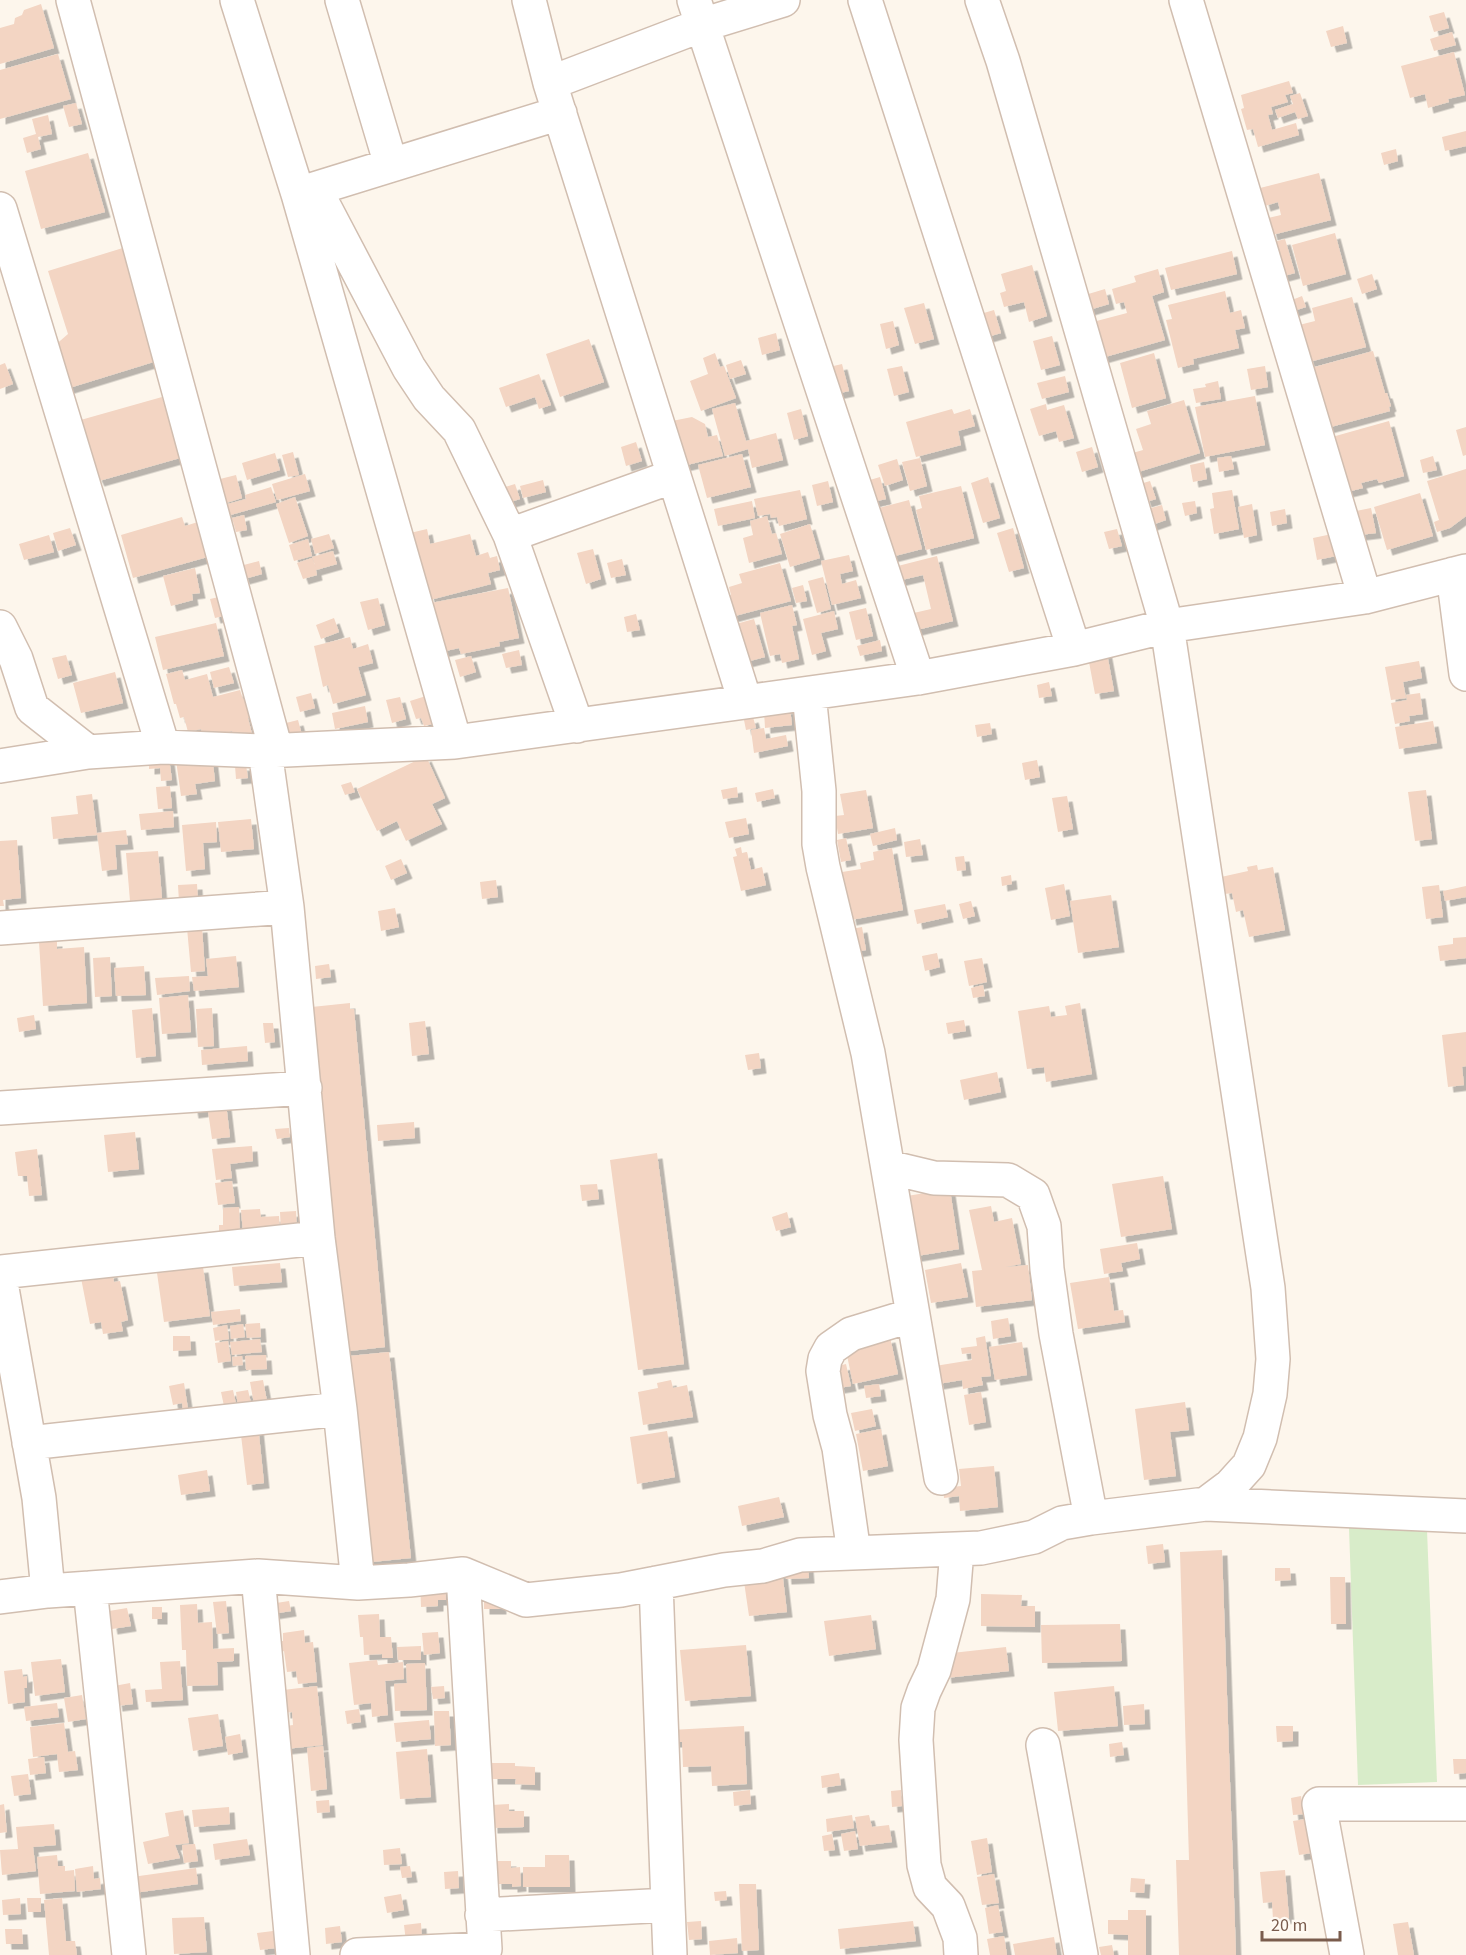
<svg xmlns="http://www.w3.org/2000/svg" width="1466" height="1955" viewBox="0 0 1466 1955" font-family="'Source Sans 3',sans-serif">
<style>
.green{fill:#d8ecc9}
.building{fill:#f3d5c3;filter:url(#shadow)}
.lines{fill:none;stroke-linecap:round;stroke-linejoin:round}
.minor-casing{stroke:#d1beb0;stroke-width:36}
.minor{stroke:#fff;stroke-width:33}
</style>
<defs>
<filter id="shadow"><feDropShadow dx="5.5" dy="5.5" stdDeviation="0" flood-color="#0004"/></filter>
</defs>
<rect width="100%" height="100%" fill="#fdf6ec"/>
<path class="green" d="M1356 1527 1427 1530 1437 1782 1358 1785 1349 1528Z"/>
<path class="building" d="M41 4 54 48 0 64V28L14 24 15 18 22 15 24 10Z
M1444 12 1449 28 1434 32 1429 16Z
M1343 26 1347 43 1331 47 1326 31Z
M1452 32 1456 45 1434 51 1430 39Z
M1454 52 1465 95 1448 99 1449 102 1428 108 1425 94 1410 98 1401 66Z
M58 54 71 99 0 119V70Z
M1289 81 1293 93 1285 95 1288 102 1271 107 1273 114 1268 115 1272 130 1296 123 1299 135 1258 147 1253 129 1247 130 1241 109 1244 108 1241 95Z
M1300 93 1308 116 1298 119 1295 112 1278 118 1275 110 1293 104 1290 96Z
M76 103 82 124 69 127 63 106Z
M48 115 52 134 38 137 41 149 27 153 23 138 36 134 32 119Z
M1466 131V146L1445 151 1442 137Z
M1396 149 1398 161 1384 165 1381 153Z
M88 153 105 212 41 229 25 171Z
M1319 173 1331 220 1272 235 1268 218 1281 215 1278 202 1265 206 1260 188Z
M1335 233 1346 274 1303 286 1292 245Z
M1285 239 1295 273 1280 277 1270 243Z
M126 247 160 360 66 389 53 347 68 334 48 271Z
M1232 251 1237 274 1171 290 1165 268Z
M1032 265 1047 316 1029 322 1024 302 1004 307 1000 293 1006 291 1001 274Z
M1158 269 1164 292 1152 296 1165 340 1098 359 1089 323 1127 313 1124 302 1116 304 1112 289 1136 282 1134 276Z
M1372 274 1377 289 1362 294 1357 279Z
M1105 289 1109 304 1089 310 1085 295Z
M1225 291 1230 313 1241 310 1245 328 1235 330 1239 348 1193 359 1194 364 1178 368 1166 320 1172 319 1168 305Z
M1302 296 1306 307 1290 312 1287 302Z
M1352 297 1366 347 1309 362 1299 325 1315 321 1312 308Z
M924 303 934 339 915 344 904 308Z
M994 310 1001 333 984 338 977 315Z
M893 321 899 345 886 349 880 324Z
M776 333 780 350 762 355 758 338Z
M1052 336 1060 365 1041 370 1033 341Z
M589 339 604 382 560 397 546 354Z
M1373 351 1385 393H1387L1391 406 1389 407 1390 411 1327 428 1311 368Z
M715 353 720 367 724 366 736 398 701 411 690 381 708 374 703 358Z
M1154 353 1166 398 1132 408 1120 363Z
M741 360 746 374 730 379 726 365Z
M5 363 13 384 0 389V365Z
M842 364 849 391 831 395 825 368Z
M902 366 909 392 894 396 887 369Z
M1265 366 1268 387 1251 390 1247 369Z
M539 374 551 405 539 409 535 397 506 407 499 388Z
M1065 376 1069 392 1042 399 1037 383Z
M1218 381 1221 399 1196 403 1193 389 1206 387 1205 384Z
M1255 396 1265 445 1205 457 1195 407Z
M162 397 180 458 99 481 70 423Z
M1184 400 1200 453 1135 473 1129 454 1143 450 1136 429 1151 424 1147 411Z
M735 403 746 441 776 433 783 460 752 468 748 449 725 456 712 409Z
M1046 404 1047 410 1064 405 1074 438 1059 442 1056 431 1039 436 1030 409Z
M801 409 808 436 794 440 787 413Z
M952 409 954 414 970 409 975 426 958 431 961 445 916 457 906 422Z
M692 417 705 424 708 437 717 435 723 456 683 466 672 421Z
M1389 421 1404 476 1379 483 1377 479 1361 483 1363 488 1347 492 1332 437Z
M1466 427V455L1463 456 1456 430Z
M636 442 642 461 626 466 621 447Z
M1092 447 1098 467 1082 472 1076 452Z
M293 452 299 475 288 477 282 455Z
M275 453 280 470 247 480 242 463Z
M742 454 751 487 707 498 698 465Z
M1231 456 1234 469 1219 472 1217 458Z
M1433 456 1437 470 1423 473 1420 460Z
M920 458 927 486 910 491 902 462Z
M897 459 903 480 885 486 878 465Z
M1204 462 1207 479 1193 482 1190 465Z
M1466 469V516L1450 528 1437 532 1434 522 1439 520 1427 481Z
M305 474 310 491 277 500 272 484Z
M236 475 242 498 223 504 216 480Z
M880 477 886 499 868 503 863 482Z
M988 477 1000 518 983 523 971 483Z
M543 480 546 492 523 498 520 486Z
M828 481 833 502 817 506 812 485Z
M1150 481 1156 499 1146 502 1140 484Z
M515 484 520 499 507 503 502 488Z
M961 486 974 538 926 550 916 510 922 508 919 496Z
M271 487 276 502 227 516 224 505 246 499 245 495Z
M800 490 807 519 779 526 777 517 771 518 770 514 758 516 754 499Z
M1232 490 1239 529 1214 534 1210 509 1214 508 1212 493Z
M1420 493 1433 536 1387 550 1374 507Z
M295 497 308 536 289 543 276 504Z
M909 500 922 549 887 558 875 509Z
M752 501 755 518 718 526 714 509Z
M1195 501 1197 513 1185 516 1182 503Z
M1252 504 1257 535 1244 538 1238 507Z
M1162 505 1166 520 1149 526 1144 510Z
M1371 508 1376 533 1360 535 1356 511Z
M1285 509 1287 523 1272 526 1270 512Z
M244 515 247 530 236 532 232 518Z
M767 516 772 534 776 533 782 554 749 563 743 538 753 535 750 521Z
M182 517 185 526 201 521 211 556 133 578 121 535Z
M810 524 820 558 790 567 780 534Z
M70 528 76 545 58 551 53 533Z
M1013 528 1024 568 1009 572 997 533Z
M427 529 430 544 470 534 476 556 488 552 490 558 497 556 500 570 488 573 491 584 430 600 410 533Z
M1117 529 1122 546 1109 549 1104 532Z
M329 534 334 548 315 554 311 539Z
M1332 534 1336 556 1317 560 1313 538Z
M49 535 54 552 24 560 19 544Z
M308 539 312 556 294 561 289 545Z
M593 549 601 579 586 584 577 553Z
M333 551 337 564 316 570 317 575 303 579 297 563 312 558 316 568 312 557Z
M849 555 853 571 840 574 842 584 856 580 861 598 832 605 821 561Z
M937 556 953 621 909 632 905 615 931 609 923 575 893 582 890 568Z
M622 559 626 575 611 578 607 563Z
M259 561 262 574 244 579 240 566Z
M780 563 791 601 731 617 725 596 731 595 729 587 742 583 739 574Z
M195 568 200 593 192 594 193 600 171 606 163 576Z
M823 577 831 609 817 613 808 581Z
M803 585 807 601 796 603 792 588Z
M508 588 519 638 499 642 500 646 461 654 459 648 441 652 431 603Z
M223 596 228 615 215 618 210 599Z
M378 598 385 625 368 630 360 602Z
M792 605 797 625 792 626 799 659 782 663 780 654 770 656 760 613Z
M866 608 873 636 856 640 849 612Z
M834 611 838 629 821 633 826 651 812 655 803 619Z
M636 614 640 630 627 632 624 617Z
M334 618 339 632 321 639 316 625Z
M754 619 765 657 746 662 736 624Z
M216 623 224 656 163 670 155 637Z
M350 637 353 649 368 644 373 663 358 667 366 695 333 704 328 685 323 687 314 646Z
M880 640 882 651 860 656 857 646Z
M1105 643 1114 691 1095 694 1086 646Z
M519 650 522 665 506 668 502 654Z
M66 655 72 675 58 679 52 658Z
M471 656 476 672 460 677 455 660Z
M1419 661 1422 678 1403 682 1406 698 1391 700 1385 667Z
M229 667 234 683 214 688 210 672Z
M182 670 185 680 207 674 213 697 240 690 243 699 251 697 256 716 248 718 253 738 235 742 232 731 204 739 201 729 188 732 184 717 180 718 176 704H174L166 674Z
M115 672 123 703 81 713 73 683Z
M1049 682 1052 696 1039 698 1037 685Z
M311 693 315 708 300 712 296 697Z
M1420 693 1423 714 1409 716 1410 721 1395 724 1391 703 1407 700 1406 695Z
M426 696 433 724 424 726 421 718 416 719 410 701Z
M400 697 406 719 392 723 386 700Z
M365 706 368 722 335 729 332 713Z
M790 708 792 725 765 728 764 711Z
M753 717 756 728 746 730 744 720Z
M298 720 302 735 291 746 286 723Z
M1433 721 1437 743 1399 749 1395 727Z
M990 723 992 734 977 737 975 725Z
M764 728 766 739 786 735 788 746 754 753 751 730Z
M212 755 215 781 195 784 197 794 181 796 176 760Z
M426 756 445 798 432 804 442 824 406 841 397 821 377 831 357 789Z
M169 758 172 780 161 781 160 768 149 769V760Z
M1037 760 1040 777 1025 780 1022 763Z
M246 765 248 778 236 779 235 766Z
M351 782 355 792 345 795 341 785Z
M170 786 172 808 158 809 156 787Z
M737 787 738 797 723 799 721 790Z
M773 789 775 798 757 802 755 793Z
M866 790 873 828 838 834 835 816 844 815 840 794Z
M1426 790 1432 839 1415 841 1408 792Z
M92 794 97 835 53 839 51 817 78 814 76 796Z
M1067 796 1073 829 1058 832 1052 798Z
M173 811 174 827 141 830 139 814Z
M746 818 749 834 729 838 725 822Z
M251 819 254 849 221 852 218 822Z
M216 822 217 842 203 843 205 869 186 871 182 825Z
M895 828 897 840 873 846 870 834Z
M126 830 128 844 115 845 117 869 102 871 97 833Z
M846 838 851 860 841 862 837 840Z
M920 839 923 855 906 857 904 842Z
M17 840 21 898 3 900 4 906H0V841Z
M741 847 742 853 747 852 751 870 762 867 766 885 741 891 733 857 737 856 735 849Z
M892 848 903 910 851 920 842 872 861 869 860 863 874 860 873 852Z
M158 851 162 898 130 901 126 853Z
M964 856 966 870 957 871 955 857Z
M401 859 407 873 391 880 385 866Z
M1257 865 1258 870 1273 867 1285 930 1249 937 1243 910 1236 912 1232 893 1225 894 1221 877 1248 871 1247 867Z
M1011 875 1012 884 1002 886 1001 877Z
M496 880 498 897 482 899 480 882Z
M197 884 198 900 179 902 178 885Z
M1064 884 1070 916 1051 920 1045 888Z
M1439 885 1443 917 1426 919 1422 887Z
M1466 886V897L1445 901 1443 891Z
M1111 895 1119 947 1078 953 1070 901Z
M971 901 975 916 963 919 959 904Z
M945 904 948 917 917 924 914 910Z
M395 908 399 927 381 931 378 911Z
M202 927 205 971 191 972 187 928Z
M862 927 866 950 850 953 846 930Z
M1466 937V958L1440 961 1438 946 1453 944V938Z
M57 941V949L84 947 87 1003 43 1006 39 942Z
M937 953 940 967 925 971 922 956Z
M236 956 239 987 194 991 192 977 208 976 206 959Z
M110 957 112 996 95 997 93 958Z
M982 958 987 982 969 986 964 961Z
M329 964 331 977 316 979 315 966Z
M144 966 146 995 116 996 114 968Z
M189 976 190 991 157 995 155 978Z
M983 985 985 996 973 998 971 988Z
M188 995 191 1032 162 1034 159 998Z
M350 1003V1009H354L385 1347 341 1352 302 1008Z
M1080 1003 1092 1074 1046 1082 1044 1067 1027 1069 1018 1011 1049 1006 1051 1017 1067 1015 1065 1006Z
M152 1008 156 1056 136 1058 132 1010Z
M212 1008 214 1046 198 1047 196 1009Z
M34 1015 36 1029 19 1032 17 1018Z
M964 1020 966 1031 948 1034 946 1023Z
M425 1021 429 1054 412 1056 409 1023Z
M263 1023H273L275 1042 265 1043Z
M1466 1032V1066L1462 1067 1464 1085 1448 1087 1442 1035Z
M247 1046 248 1061 202 1065 201 1050Z
M759 1053 761 1068 748 1070 745 1055Z
M997 1072 1001 1092 964 1100 960 1080Z
M225 1095 230 1137 212 1139 208 1111 193 1113 191 1100Z
M414 1122 415 1138 378 1141 377 1125Z
M289 1128 290 1137 277 1139 275 1129Z
M135 1132 139 1169 108 1172 104 1135Z
M252 1146 253 1161 230 1164 232 1178 216 1180 212 1149Z
M37 1149 42 1195 29 1196 27 1176H18L15 1152Z
M657 1153 684 1364 638 1370 610 1160Z
M1163 1176 1172 1229 1121 1237 1112 1184Z
M232 1181 235 1203 218 1205 215 1183Z
M949 1183 959 1249 911 1257 901 1197 931 1192Z
M597 1184 599 1199 582 1201 580 1185Z
M991 1206 994 1222 1012 1218 1021 1264 1006 1267 1028 1265 1032 1300 976 1307 972 1271 982 1270 969 1210Z
M239 1207 240 1233 219 1234V1225H223V1208Z
M260 1209 261 1217 279 1216 280 1231 243 1233 241 1210Z
M296 1211 297 1231 281 1232 280 1212Z
M787 1212 791 1227 776 1231 772 1217Z
M1137 1243 1140 1259 1121 1263 1123 1271 1104 1274 1100 1249Z
M188 1256 189 1269 203 1267 210 1316 164 1322 157 1273 166 1272 164 1259Z
M280 1263 282 1282 234 1286 232 1267Z
M961 1263 968 1297 931 1303 925 1270Z
M112 1272 114 1282 120 1281 128 1320 121 1322 123 1331 103 1334 101 1322 90 1324 81 1278Z
M1109 1277 1114 1311 1123 1310 1125 1322 1078 1329 1070 1283Z
M240 1309 241 1321 213 1325 211 1312Z
M1008 1318 1011 1336 993 1339 991 1321Z
M260 1323 261 1337 247 1338 245 1324Z
M243 1324 245 1337 231 1339 230 1326Z
M227 1325 229 1339 215 1341 213 1328Z
M173 1336H190L191 1350 173 1351Z
M985 1336 991 1376 981 1377 983 1385 963 1389 962 1380 938 1384 935 1366 972 1360 971 1353 962 1354 961 1348 977 1346 976 1338Z
M890 1337 898 1374 853 1384 845 1346Z
M260 1339 262 1352 232 1355 230 1342Z
M228 1341 231 1361 218 1363 215 1343Z
M1022 1342 1027 1375 995 1380 989 1347Z
M389 1352 411 1558 362 1563 339 1357Z
M266 1355 267 1369 246 1370 245 1356Z
M242 1356 243 1365 233 1366 232 1357Z
M846 1364 851 1386 839 1388 834 1367Z
M263 1380 267 1401 254 1404 250 1382Z
M671 1380 673 1388 687 1385 693 1417 643 1425 638 1392 658 1388 657 1383Z
M184 1383 188 1409 183 1410 182 1403 173 1405 169 1386Z
M879 1384 881 1396 866 1398 864 1386Z
M233 1390 236 1404 224 1406 221 1392Z
M248 1390 251 1403 238 1406 236 1392Z
M981 1392 986 1422 969 1425 964 1395Z
M1185 1402 1189 1430 1170 1432 1176 1476 1144 1480 1135 1409Z
M872 1409 876 1426 855 1431 851 1413Z
M258 1425 264 1483 247 1485 240 1427Z
M881 1429 888 1466 863 1471 856 1434Z
M667 1431 675 1477 637 1484 630 1437Z
M994 1466 998 1507 960 1511 959 1496 944 1498 943 1488 961 1486 959 1469Z
M207 1470 210 1491 181 1495 178 1475Z
M779 1497 784 1517 742 1526 738 1506Z
M1163 1544 1165 1562 1148 1564 1146 1546Z
M1222 1550 1236 1955H1179L1176 1860H1189L1180 1552Z
M808 1565 809 1578 786 1579 785 1566Z
M1275 1568H1290L1291 1580 1275 1581Z
M782 1570 787 1612 749 1616 743 1575Z
M445 1577 446 1600H438V1606L421 1607 420 1579Z
M1330 1577H1345L1346 1624H1331Z
M484 1594H500L501 1609H484Z
M981 1594 1022 1595 1021 1606H1035V1627L981 1626Z
M226 1601 229 1633 217 1634 213 1602Z
M289 1601 291 1611 272 1614 270 1604Z
M197 1604 198 1623 212 1622 213 1649 234 1648V1661L217 1662 218 1685 187 1686 186 1650H182L180 1605Z
M152 1607H162V1619H152Z
M127 1608 131 1626 112 1629 109 1611Z
M379 1614 380 1637H391L393 1658H382V1654L364 1655 363 1637H360L358 1615Z
M871 1615 876 1649 829 1656 824 1621Z
M1120 1624 1122 1661 1042 1663 1041 1625Z
M304 1630 305 1643 313 1642 317 1682 298 1684 296 1671 287 1672 284 1651 282 1652 280 1641H283V1633Z
M438 1632 440 1653 424 1655 422 1633Z
M746 1645 751 1696 685 1701 680 1650Z
M421 1646V1660H398L397 1647Z
M1006 1647 1009 1671 946 1678 943 1654Z
M61 1659 65 1692 35 1696 31 1662Z
M377 1660 378 1665 403 1662 404 1679 385 1681 388 1715 372 1717 371 1703 354 1705 349 1663Z
M180 1661 183 1700 146 1702 145 1690 162 1689 160 1662Z
M425 1663 427 1710 395 1711 394 1684 407 1683 406 1664Z
M22 1669 23 1677 27 1676V1688H24L25 1702 8 1704 4 1671Z
M130 1683 133 1704 117 1706 114 1686Z
M317 1686 323 1745 276 1750 286 1726 293 1725 292 1712 285 1713 283 1690Z
M444 1686 445 1698 433 1699 431 1687Z
M1114 1686 1118 1726 1058 1731 1054 1692Z
M82 1695 86 1719 68 1722 64 1698Z
M57 1703 59 1717 26 1721 24 1707Z
M1144 1704 1145 1724 1124 1725 1123 1706Z
M359 1709 361 1722 347 1724 345 1711Z
M434 1711H449L451 1745 435 1746Z
M218 1714 223 1746 193 1751 188 1718Z
M429 1720 431 1739 396 1742 394 1723Z
M64 1723 68 1752 75 1751 78 1770 59 1772 57 1754 33 1757 30 1727Z
M744 1726 747 1784 712 1786 711 1766 683 1767 682 1742H672L671 1730Z
M1276 1726H1293V1741L1277 1742Z
M240 1734 243 1752 228 1755 225 1737Z
M1122 1742 1124 1755 1110 1757 1109 1744Z
M323 1746 327 1789 311 1791 307 1748Z
M427 1749 431 1797 400 1799 396 1752Z
M44 1757 46 1773 30 1775 28 1759Z
M1453 1759H1466V1773L1454 1774Z
M492 1763H515V1766L535 1767V1785L515 1784 516 1779H492Z
M839 1773 841 1785 822 1788 821 1776Z
M28 1774 31 1794 14 1796 11 1776Z
M750 1790 751 1804 734 1806 733 1792Z
M901 1790 902 1806 892 1807 891 1791Z
M1301 1796 1304 1814 1293 1815 1291 1798Z
M329 1800 330 1812 317 1813 316 1801Z
M4 1804 7 1832 0 1833V1805Z
M509 1804V1811H524V1827L492 1828 491 1805Z
M229 1807 230 1824 194 1827 192 1810Z
M183 1810 189 1843 175 1845 180 1858 148 1864 143 1842 169 1836 165 1813Z
M852 1815 854 1828 827 1832 826 1819Z
M869 1815 872 1827 889 1825 892 1842 860 1846 855 1817Z
M1306 1819 1312 1853 1299 1855 1293 1821Z
M54 1824 56 1845 33 1847 36 1871 2 1875 0 1850 18 1849 16 1827Z
M855 1831 858 1849 844 1851 841 1834Z
M832 1834 835 1850 824 1851 822 1836Z
M987 1838 992 1872 977 1875 971 1841Z
M247 1839 250 1855 215 1860 213 1844Z
M195 1844 198 1861 184 1863 182 1845Z
M400 1848 402 1864 384 1865 383 1850Z
M57 1855 58 1866H65V1871L74 1870 75 1891 40 1894 37 1857Z
M545 1855H569L570 1887H523V1867H545Z
M495 1861H511V1868L520 1867 521 1886 512 1887V1884H496Z
M93 1866 94 1879 100 1878 101 1889 77 1892 75 1869Z
M410 1866 412 1877 402 1878 400 1867Z
M196 1868 198 1884 134 1893 132 1877Z
M1285 1870 1289 1918 1273 1920 1272 1902 1263 1903 1260 1872Z
M458 1871 459 1888 445 1889 444 1872Z
M994 1874 999 1903 982 1905 977 1877Z
M1131 1878 1145 1879 1144 1893 1130 1892Z
M739 1884H756L759 1950 742 1951Z
M726 1891 727 1900 715 1901 714 1892Z
M401 1894 404 1910 387 1913 384 1897Z
M20 1898 21 1914 3 1915 2 1900Z
M27 1898H41V1912H28Z
M62 1898 66 1941H75L77 1955H49L44 1900Z
M998 1905 1003 1932 989 1934 985 1908Z
M1128 1910H1146V1955H1128V1935L1108 1934V1920H1128Z
M204 1917 207 1952 174 1954 172 1918Z
M701 1921 702 1939 689 1940 687 1922Z
M913 1921 916 1941 840 1949 838 1929Z
M1408 1922 1414 1955H1398L1393 1924Z
M421 1923 422 1940 406 1942 404 1925Z
M340 1926 342 1942 326 1944 325 1928Z
M5 1929H22L23 1944H6Z
M273 1931 276 1948 260 1950 257 1933Z
M1004 1936 1007 1955H990L987 1939Z
M1054 1937 1057 1955H1015L1013 1944Z
M737 1938 738 1953 710 1955 709 1941Z
M1112 1945 1114 1955H1101L1099 1947Z"/>
<g class="lines">
<defs>
<path id="minor" d="M73 0 276 750
M237 0 298 194 455 742
M342 0 391 165
M529 0 550 83 745 701
M694 0 918 678
M865 0 1074 649
M1186 0 1365 597
M550 83 702 25 783 0
M315 189 409 368 429 398 459 430 510 535 577 726
M298 194 560 113
M0 209 163 747
M510 535 674 476
M1453 574 1466 674
M0 627 16 659 32 708 88 752
M809 694 819 791V844L823 867 868 1053 941 1478
M265 751 287 907 318 1238 340 1409 358 1583
M0 766 88 752 163 747 265 751 455 742 918 678 1074 649 1167 626 1365 597 1466 571
M0 928 287 907
M0 1108 305 1088
M888 1167 934 1178 1008 1180 1033 1195 1044 1226 1047 1269 1056 1334 1091 1518
M0 1272 318 1238
M0 1277 39 1498 48 1591
M29 1443 340 1409
M1206 1504 1466 1516
M957 1550 953 1599 934 1670 924 1691 918 1708 916 1740 924 1865 930 1887 948 1906 960 1938 961 1955
M854 1553 839 1448 830 1415 823 1371 825 1359 831 1348 851 1334 913 1315
M258 1576 293 1955
M656 1583 668 1905
M90 1588 129 1955
M0 1597 48 1591 258 1576 358 1583 409 1580 463 1574 526 1600 621 1590 724 1570 763 1566 800 1555 981 1548 1034 1537 1062 1523 1091 1518 1206 1504 1230 1486 1249 1465 1260 1438 1270 1394 1273 1359 1268 1288 1167 626 1003 61 982 0
M1043 1745 1081 1955
M482 1915 668 1905 670 1955
M357 1955 485 1949 463 1574
M1347 1955 1319 1804H1466"/>
</defs>
<use href="#minor" class="minor-casing"/>
<use href="#minor" class="minor"/>
</g>
<path d="M1262 1931v9h78v-9" fill="none" stroke="#7a5c4d" stroke-width="3"/>
<text x="1271" y="1931" font-size="18" fill="#7a5c4d" stroke="#fffaf3" stroke-width="4.5" paint-order="stroke">20 m</text>
</svg>
